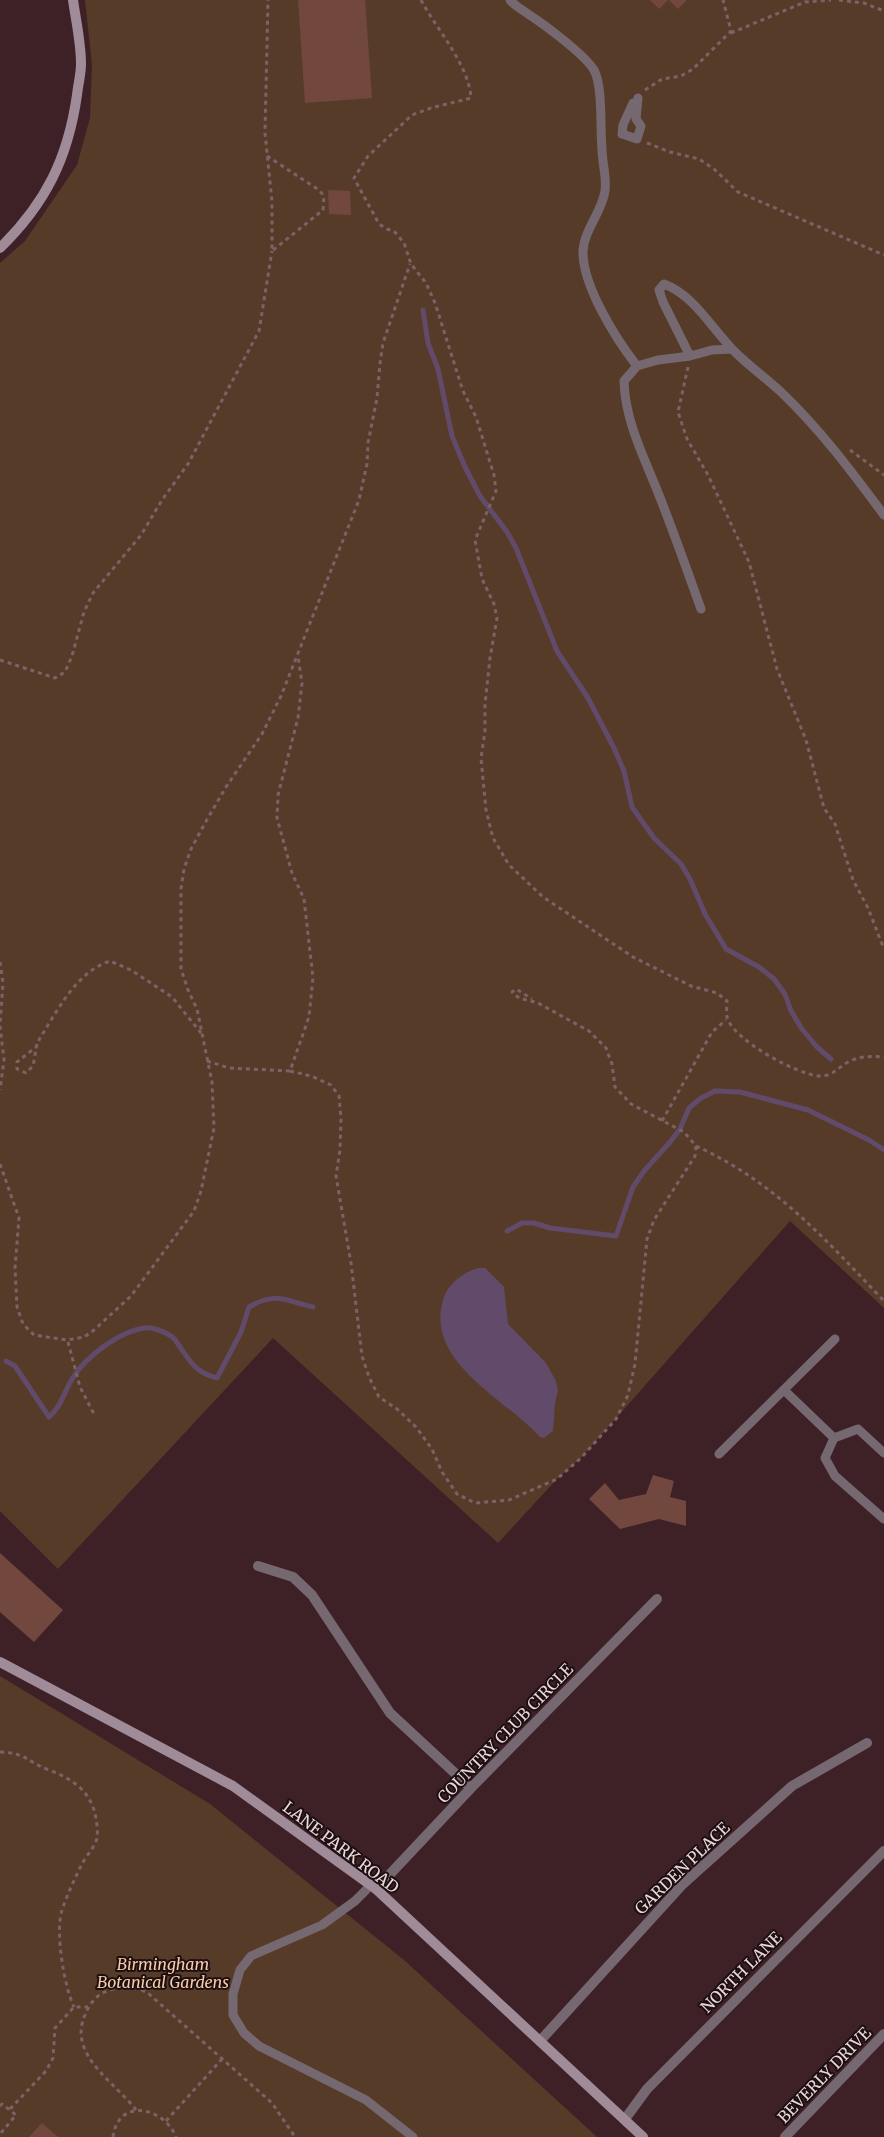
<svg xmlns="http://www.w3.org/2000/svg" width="884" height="2137" viewBox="0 0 884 2137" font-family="Merriweather,serif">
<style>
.green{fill:#563c28}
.water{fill:#624a6b}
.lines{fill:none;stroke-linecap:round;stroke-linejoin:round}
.stream{stroke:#624a6b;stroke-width:5}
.building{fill:#72473e}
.path{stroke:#7c6267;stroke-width:3;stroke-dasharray:4 4;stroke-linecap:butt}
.lane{stroke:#766870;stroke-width:9}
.street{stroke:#766870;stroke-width:10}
.secondary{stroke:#a08b98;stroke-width:10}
.labels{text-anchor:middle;stroke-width:4;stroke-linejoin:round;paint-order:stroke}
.street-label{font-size:16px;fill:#ebd7da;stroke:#1c0f12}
.park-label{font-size:16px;font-style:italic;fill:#fbcaa7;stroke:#1c0f12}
</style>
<rect width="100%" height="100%" fill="#3e2127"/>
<path class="green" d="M85 0H884V1308L790 1221 581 1458 557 1479 498 1543 273 1338 58 1569 0 1511V263L25 241 77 165 90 118 92 65Z
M0 1676 210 1804 404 1960 597 2137H0Z"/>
<path class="water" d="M478 1268H485L504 1287 508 1324 546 1363 556 1381 558 1390 555 1403 553 1431 544 1438 540 1437C505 1398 422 1361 444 1297 449 1283 464 1272 478 1268Z"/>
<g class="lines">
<path class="stream" d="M423 310 428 343 438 369 452 436 465 467 480 496 507 532 516 548 557 651 588 698 614 748 624 771 632 807 654 838 681 864 690 879 705 914 726 949 759 967 774 979 785 994 791 1011 802 1029 817 1047 831 1059
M507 1231 522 1223H534L550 1228 616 1236 633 1187 644 1171 671 1141 680 1129 689 1108 701 1098 715 1091 740 1092 808 1110 869 1140 884 1150
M6 1361 15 1366 49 1417C61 1407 64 1392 72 1379 85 1357 120 1331 145 1328 153 1327 164 1332 171 1336 175 1338 177 1343 180 1347 191 1363 197 1373 217 1378L241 1332 249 1307C277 1291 285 1301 313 1307"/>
</g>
<path class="building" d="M298 0H365L372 98 305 103Z
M650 0H668L659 9Z
M669 0H687L678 9Z
M328 190 350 191 351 215 329 214Z
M653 1475 674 1481 670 1497 686 1501V1526L659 1519 620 1529 589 1499 605 1483 619 1500 646 1494Z
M0 1553 63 1610 34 1642 0 1612Z
M42 2123 58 2137H29Z"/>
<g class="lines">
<path class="path" d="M421 0C437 30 469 65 471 98L431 108 412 115 368 156 354 178 379 224 387 229 394 231 404 243 411 264 426 283 435 303 463 391 476 417 494 475 496 491 475 540 482 579 494 604 497 618 490 658 485 704V731L481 758 486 810 493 838 509 865 543 897 633 957 691 986 717 993 727 1001C727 1006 726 1012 727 1017 733 1040 796 1074 819 1076 833 1077 839 1066 850 1061 861 1056 872 1056 884 1057
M839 0 864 3 884 11
M731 33 805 2 831 0
M645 90 662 79 681 76 693 69 731 31 723 0
M647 143 670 152 699 159 714 169 738 192 884 255
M267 156 319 190 324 196 323 210 272 251V202L265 133 268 0
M688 367 678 412 687 439 708 475 749 562 777 669 806 740 824 808 835 824 853 880 868 908 884 949
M850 450 884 475
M0 660 55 678 65 672 72 656 84 612 93 593 141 535 162 500 188 464 259 331 272 251
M0 962 3 983 0 1026 4 1060 0 1090
M37 1044 33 1066 26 1073 17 1069V1062L36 1047 40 1038C58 1010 76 972 110 961L131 970 172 997 201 1033
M207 1061 229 1068 290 1071 309 1017 313 978 304 899 292 873 277 818 278 795 298 718 302 683 298 656
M290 1071 311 1076 331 1085 339 1096 341 1118 340 1150 336 1176 351 1263 362 1356 369 1377 379 1397 397 1409 416 1427 432 1449 442 1472 457 1494 475 1503 509 1500 557 1479 581 1458 616 1419 628 1395 635 1364 647 1239 654 1220 695 1156 696 1146 684 1132 631 1104 615 1087 612 1064 606 1048 589 1031 538 1003 519 998 512 992 516 989 532 999
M662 1121 712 1032 726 1020
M696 1146C775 1182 825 1239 884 1301
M0 1164 19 1218 15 1268 17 1307 23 1324 34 1335 67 1340 84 1337 94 1330 131 1296 194 1211 201 1191 214 1128 212 1082 197 1009 188 990 181 969V889L184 869 191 849 205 823 226 787 262 734 281 696 359 500 367 464 368 443 377 398 380 363 383 343 410 264
M68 1342 80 1387 95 1416
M0 1752C27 1753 27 1762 49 1770 73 1779 92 1792 96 1819 97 1824 98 1832 97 1838 95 1847 86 1856 82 1864 75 1878 67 1895 62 1910 55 1932 64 1986 74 2007
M0 2106 2 2104 16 2115 0 2134
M10 2109 46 2071 53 2058 55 2028 74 2007H88
M136 2110C116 2083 67 2055 85 2015 88 2007 94 1998 101 1994 110 1989 126 1985 135 1987 139 1988 145 1992 149 1994L272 2103 295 2137
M166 2121 222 2059
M113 2137C118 2097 164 2107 176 2137"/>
<path class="lane" d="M510 0C515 6 521 9 528 14 545 25 584 54 594 70 603 86 600 129 602 149 602 162 607 178 605 191 602 212 584 230 583 251 582 285 616 339 637 366
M633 103 623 125 622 134 637 139 641 126 636 119 638 98
M690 356 663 302 659 290 664 284C694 295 712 329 735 352 749 366 766 378 781 392 820 429 852 472 884 515
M701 609C687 570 673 530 657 490 643 455 625 420 624 381L637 366 658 360 690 356 712 350 732 349
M784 1390 834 1438
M884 1453 858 1429 834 1438 825 1458 835 1476 884 1519
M719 1454 835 1339
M371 1885 355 1901 322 1925 251 1956 240 1970 233 1994V2015L244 2033 259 2046 366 2100 413 2137"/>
<path class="street" d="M258 1566 293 1577 312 1595 390 1713 471 1788
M376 1889 471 1788 657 1599
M540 2041 683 1884 792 1786 867 1743
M625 2119 647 2089 884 1851
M785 2137 884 2034"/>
<path class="secondary" d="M0 248C46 203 68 158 77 95 78 85 81 74 81 64 81 43 76 21 73 0
M0 1662 233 1786 376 1889 643 2137"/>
</g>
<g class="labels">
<g class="street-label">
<text transform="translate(505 1733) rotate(-46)" y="6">COUNTRY CLUB CIRCLE</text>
<text transform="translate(341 1847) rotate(37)" y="6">LANE PARK ROAD</text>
<text transform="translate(682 1868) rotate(-44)" y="6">GARDEN PLACE</text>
<text transform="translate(741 1972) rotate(-45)" y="6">NORTH LANE</text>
<text transform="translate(824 2075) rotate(-46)" y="6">BEVERLY DRIVE</text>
</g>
<g class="park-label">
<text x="163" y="1970">Birmingham<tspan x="163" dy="18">Botanical Gardens</tspan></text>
</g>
</g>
</svg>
